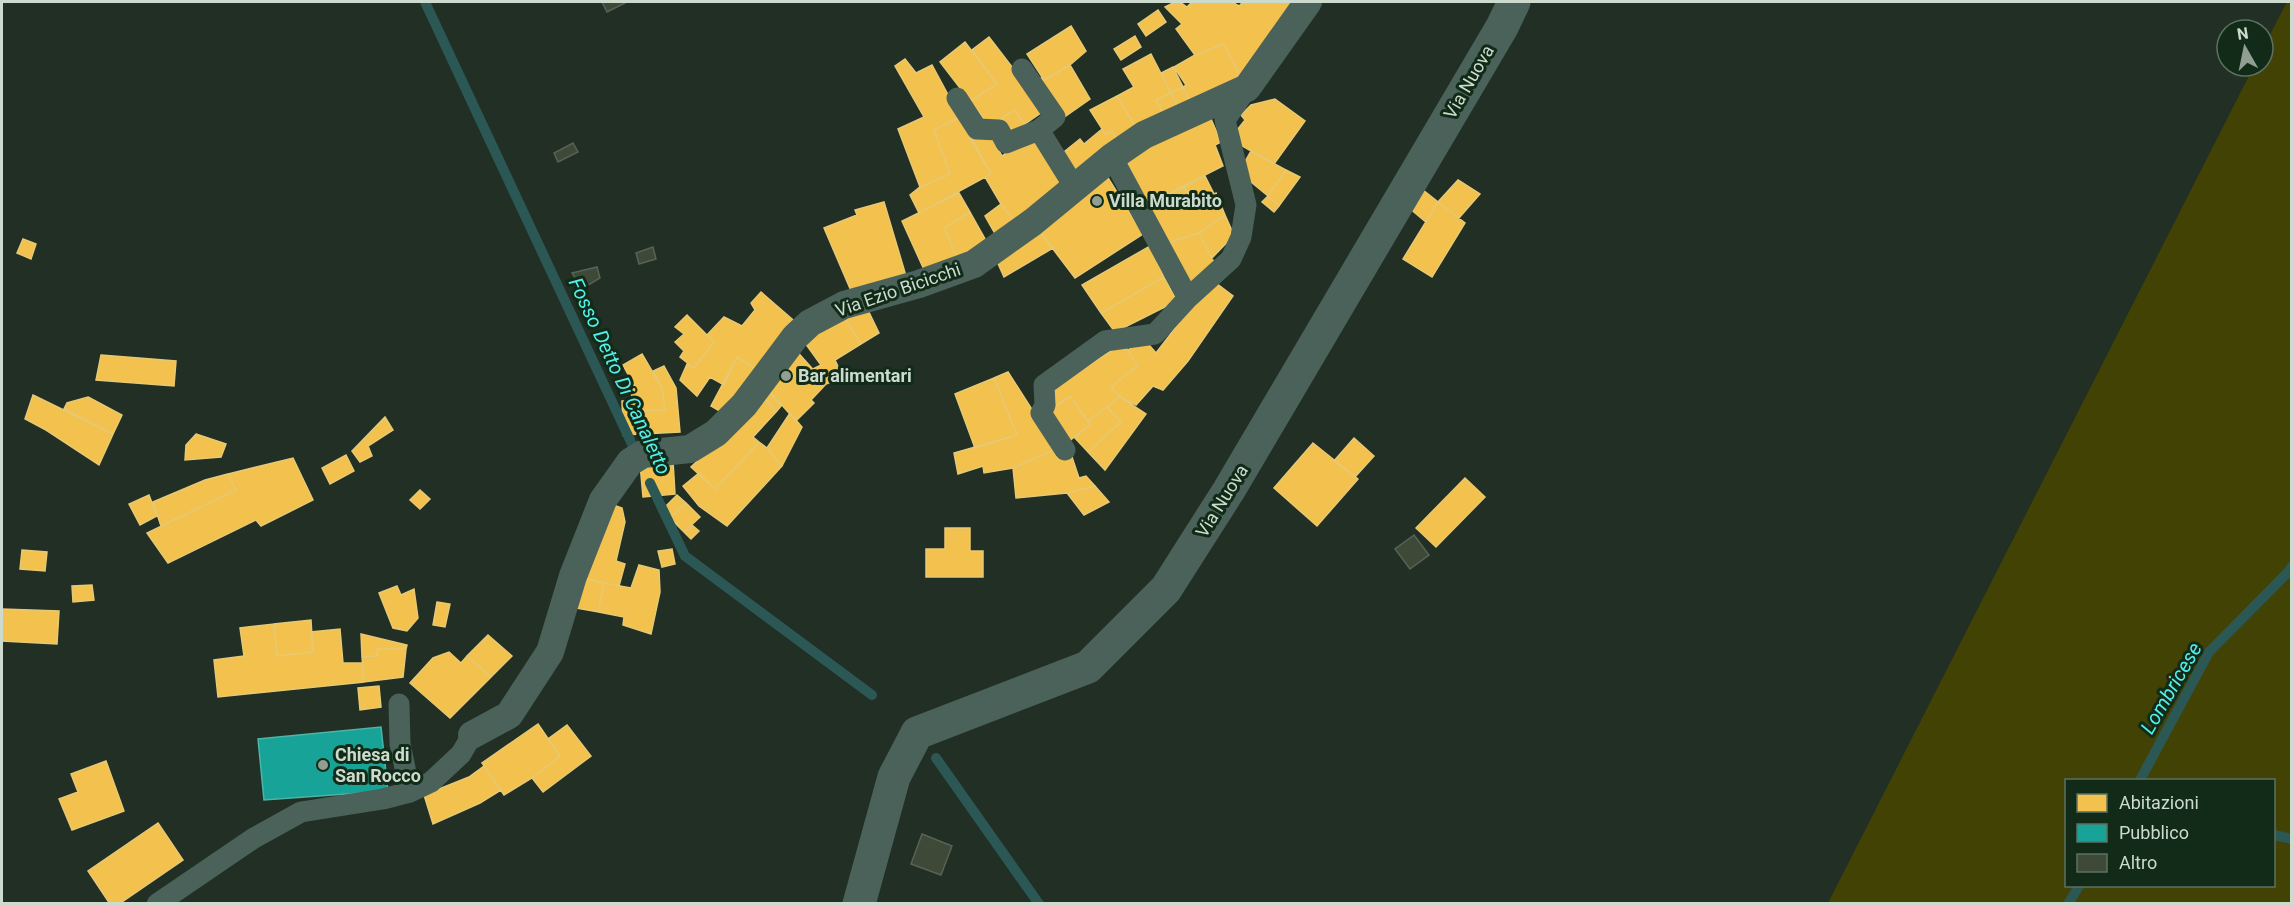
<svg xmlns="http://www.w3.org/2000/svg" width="2293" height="905" viewBox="0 0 2293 905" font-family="Roboto,sans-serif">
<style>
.green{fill:#424205;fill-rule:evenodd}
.homes{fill:#f2c14e;stroke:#e7c974;stroke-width:1.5}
.public{fill:#17a398;stroke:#4db4a8;stroke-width:1.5}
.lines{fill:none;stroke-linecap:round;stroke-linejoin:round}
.stream{stroke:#2b5755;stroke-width:10}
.building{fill:#3e4938;stroke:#586257;stroke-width:1.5}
.pedestrian{stroke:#4a625a;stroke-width:21}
.minor{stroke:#4a625a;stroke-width:28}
.tertiary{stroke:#4a625a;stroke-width:33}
.poi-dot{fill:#909f92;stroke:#112b18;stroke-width:2}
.labels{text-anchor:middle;stroke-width:6;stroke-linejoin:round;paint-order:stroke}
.street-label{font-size:18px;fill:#ccdbce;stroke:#112b18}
.poi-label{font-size:18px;font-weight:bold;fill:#ccdbce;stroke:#112b18;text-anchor:start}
.water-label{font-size:20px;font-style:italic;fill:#55efeb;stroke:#112b18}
</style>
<rect width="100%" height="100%" fill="#212f24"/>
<path class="green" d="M2287 2H2292L2291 903H1828L2254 66H2263V48ZM2066 780H2274V886H2066Z"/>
<path class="homes" d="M1175 2H1180L1187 7 1192 2H1232L1239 6 1243 2H1301L1243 83 1224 44 1195 55 1176 29 1182 24 1165 7Z
M1158 10 1166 22 1146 36 1138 24Z
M1071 26 1086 51 1070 65 1044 80 1027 54Z
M1135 36 1141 47 1121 60 1114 49Z
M989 37 1045 110 1025 124 1014 110 990 127 970 101 997 84 972 50Z
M965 42 997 84 970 101 940 62Z
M1224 44 1243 83 1193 107 1183 87 1186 85 1174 67 1195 55Z
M1151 54 1171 93 1156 100 1164 115 1137 129 1117 96 1134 87 1123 69Z
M905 59 916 73 932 65 960 117 934 130 950 174 920 187 898 129 924 117 895 66Z
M1070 65 1090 99 1063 118 1035 83 1041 78 1044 80Z
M1173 67 1183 87 1171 93 1161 73Z
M1183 87 1193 107 1181 112 1171 93Z
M1171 93 1181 112 1166 120 1156 100Z
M1117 96 1137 129 1117 139 1112 131 1106 135 1090 110Z
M1275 99 1305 121 1274 164 1230 139 1245 120 1241 115 1251 105Z
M1014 110 1025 124 1011 136 999 120Z
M1208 112 1221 142 1215 145 1223 166 1148 204 1122 154Z
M960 117 991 174 919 213 910 195 920 187 950 174 934 130Z
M1102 129 1106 135 1112 131 1117 139 1077 182 1059 156 1080 139 1084 144Z
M988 130 1002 156 1031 134 1069 191 1017 225 1001 204 985 177 991 174 970 138Z
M1251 151 1286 170 1268 196 1239 172Z
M1286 170 1300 177 1279 206 1268 196Z
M1105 173 1143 234 1075 278 1037 228Z
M1205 176 1214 194 1195 203 1184 187Z
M1458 180 1480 194 1459 218 1438 202Z
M1413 182 1438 202 1426 222 1401 201Z
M1184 187 1195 203 1216 193 1225 215 1199 233 1165 244 1148 204Z
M959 193 970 212 944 228 959 262 926 274 902 221Z
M1268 196 1279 206 1274 212 1262 202Z
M884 202 906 276 852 293 824 228 857 215 855 210Z
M1438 202 1465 223 1432 277 1403 259Z
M1001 204 1017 225 998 239 985 216Z
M970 212 989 246 959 262 944 228Z
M1225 215 1234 235 1212 258 1199 233Z
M1037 228 1053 248 1004 277 995 257Z
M1199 233 1218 270 1193 289 1165 244Z
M23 239 36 244 31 259 17 253Z
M1150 246 1164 277 1101 313 1082 285Z
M1164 277 1177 301 1115 332 1101 313Z
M1212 280 1233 296 1188 361 1163 390 1153 386 1136 405 1120 397 1111 387 1137 366 1128 350 1144 339 1156 353Z
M761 292 799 325 759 371 737 357 724 385 710 377 697 396 680 380 687 364 694 368 714 342 707 335 724 317 742 326 755 310 751 303Z
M866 306 879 333 861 344 845 318Z
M687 315 714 342 694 368 680 357 684 351 675 342 684 334 675 327Z
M845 318 861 344 835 360 843 377 826 384 813 369 821 365 800 336Z
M1122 344 1128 350 1137 366 1111 387 1120 397 1088 421 1070 396 1057 406 1048 391Z
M793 347 826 384 811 400 814 403 796 421 764 385Z
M642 354 662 388 665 410 635 411 634 401 627 384 631 380 623 365Z
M101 355 176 361 174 386 96 380Z
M737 357 759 371 728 416 711 406Z
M664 366 676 388 680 432 623 435 622 401H634L635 411 665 410 662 388 653 371Z
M1008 372 1042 425 1054 450 1013 468 984 473 983 466 958 474 954 453 1017 435 994 378Z
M994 378 1017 435 975 448 955 394Z
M764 385 781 406 776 412 760 392Z
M760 392 776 412 753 437 759 442 715 489 691 467 732 428Z
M33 395 113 434 99 465 46 430 25 419Z
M1070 396 1090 424 1067 443 1046 412Z
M88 397 122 415 113 434 64 409 67 403Z
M1120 397 1146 414 1105 470 1088 452 1121 422 1107 407Z
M1107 407 1121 422 1088 452 1075 438 1090 424 1088 421Z
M790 413 802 427 782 466 767 448Z
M385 417 393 430 368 446 372 456 360 462 352 451Z
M196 434 226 444 221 457 185 460 186 445Z
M1354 438 1374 456 1355 477 1334 461Z
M759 442 767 448 782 466 727 526 699 506 683 486 699 473 715 489Z
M1313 443 1358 479 1317 526 1274 488Z
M1054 450 1058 459 1071 454 1079 478 1086 476 1095 486 1067 493 1016 498 1013 468Z
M346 455 354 471 330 484 322 468Z
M293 458 313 500 261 526 256 520 168 563 147 533 236 490 228 474Z
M673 461 675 494 643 497 640 464Z
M228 474 236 490 161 526 153 502 205 480Z
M1465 478 1485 497 1436 547 1416 528Z
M1095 486 1109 502 1084 515 1067 493Z
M420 490 430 499 420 509 410 500Z
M149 495 157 516 140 525 129 504Z
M677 495 686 503 670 518 662 510Z
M605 502 622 508 625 522 616 561 625 564 619 586 579 577Z
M686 503 700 517 684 532 670 518Z
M692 525 699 531 691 539 684 532Z
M945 528H970V551H983V577H926V549H945Z
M672 549 675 564 662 567 658 551Z
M22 550 47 552 45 571 20 569Z
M639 565 659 570 660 592 651 634 623 625 624 617 598 612 604 583 631 588Z
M579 577 604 583 598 612 570 607Z
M92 585 94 600 73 602 72 586Z
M397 586 401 595 414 589 418 618 407 631 393 628 379 593Z
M437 602 450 604 445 627 433 625Z
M2 609 59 611 57 644 2 641Z
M311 620 313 652 277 656 274 624Z
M274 624 277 656 313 652 311 632 340 629 343 663H362L364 682 218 697 214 660 244 656 240 628Z
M361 634 407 645 406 649H377V656L362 657Z
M488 635 512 656 491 677 467 656Z
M377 649H406L403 677 364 682 362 657 377 656Z
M449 652 461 663 467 656 491 677 450 718 410 683 433 658Z
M379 686 381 707 360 710 358 688Z
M538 724 560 756 532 778 504 795 482 763Z
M567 725 591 756 543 792 532 778 560 756 548 739Z
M106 761 124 811 72 830 59 799 78 792 71 774Z
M484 766 501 790 480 803 433 824 424 795 469 777Z
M158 823 183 860 119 904H110L88 871Z"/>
<path class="public" d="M381 727 388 791 264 800 258 739Z"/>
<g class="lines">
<path class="stream" d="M425 2 637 455
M650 483 685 556 872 695
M936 758 1039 904
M2140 780 2209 652 2289 571 2292 566
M2274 835 2292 839
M2068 904 2079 886"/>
</g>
<path class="building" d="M602 2H625V3L607 12Z
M573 143 578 152 558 162 554 153Z
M653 247 656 259 639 264 636 253Z
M597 267 600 278 582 289 572 273Z
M1414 535 1429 555 1410 569 1395 549Z
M922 834 952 846 941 875 911 864Z"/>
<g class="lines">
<path class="pedestrian" d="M1022 69 1055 117 1039 130 1075 188
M957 98 977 129 999 130 1006 143 1039 130
M1112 157 1188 298
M1065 450 1041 413 1045 405 1044 385 1105 341 1155 334 1188 298 1231 259 1241 237 1246 205 1225 120 1247 88
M399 704 400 744 410 792
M157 904 254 838 301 812 383 799 410 792 431 782 461 754 472 735"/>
<path class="minor" d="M472 735 509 715 550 652 573 576 603 500 630 462 643 454 690 449 716 433 744 405 795 337 810 323 844 305 919 284 974 264 1033 222 1112 157 1144 135 1247 88 1308 2"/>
<path class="tertiary" d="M859 904 894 777 917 733 1088 667 1166 589 1229 490 1502 27 1514 2"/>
</g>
<g class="poi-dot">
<circle cx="1097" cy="201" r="6"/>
<circle cx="786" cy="376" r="6"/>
<circle cx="323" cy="765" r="6"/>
</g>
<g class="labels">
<g class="street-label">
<text transform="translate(1469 82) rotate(-60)" y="6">Via Nuova</text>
<text transform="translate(898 290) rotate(-19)" y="6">Via Ezio Bicicchi</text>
<text transform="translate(1222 501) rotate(-58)" y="6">Via Nuova</text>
</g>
<g class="poi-label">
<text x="1109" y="207">Villa Murabito</text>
<text x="798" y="382">Bar alimentari</text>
<text x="335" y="761">Chiesa di<tspan x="335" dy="21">San Rocco</tspan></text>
</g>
<g class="water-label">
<text transform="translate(620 376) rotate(65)" y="7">Fosso Detto Di Canaletto</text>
<text transform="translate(2171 688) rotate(-60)" y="7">Lombricese</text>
</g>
</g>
<rect width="2293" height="905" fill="none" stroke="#ccdbce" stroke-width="6"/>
<rect x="2065" y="779" width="210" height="108" fill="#112b18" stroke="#5c7161" stroke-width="1.5"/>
<rect x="2077" y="794" width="30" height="18" fill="#f2c14e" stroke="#5c7161" stroke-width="1.5"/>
<text x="2119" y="809" font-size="18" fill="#ccdbce">Abitazioni</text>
<rect x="2077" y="824" width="30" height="18" fill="#17a398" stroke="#5c7161" stroke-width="1.5"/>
<text x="2119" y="839" font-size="18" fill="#ccdbce">Pubblico</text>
<rect x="2077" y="854" width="30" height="18" fill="#3e4938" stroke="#5c7161" stroke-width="1.5"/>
<text x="2119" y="869" font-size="18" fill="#ccdbce">Altro</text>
<g transform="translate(2245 48) rotate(351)"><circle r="28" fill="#112b18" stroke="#5c7161" stroke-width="1.5"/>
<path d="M0-4.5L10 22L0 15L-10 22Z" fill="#909f92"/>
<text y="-9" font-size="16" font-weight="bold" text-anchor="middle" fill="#ccdbce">N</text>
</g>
</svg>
